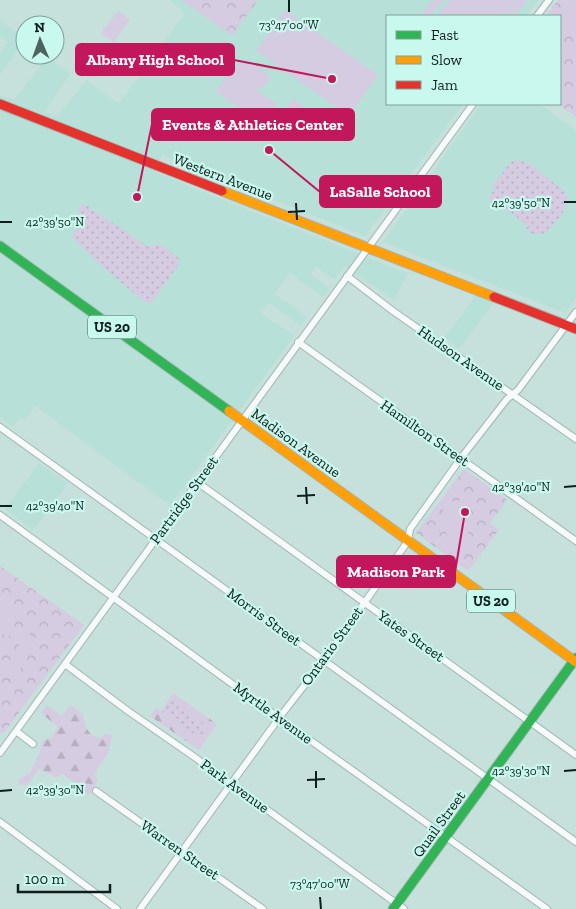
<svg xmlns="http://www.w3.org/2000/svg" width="576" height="909" viewBox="0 0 576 909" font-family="'Zilla Slab',serif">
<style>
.built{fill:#b6e0d8}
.grass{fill:url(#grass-dots)}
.forest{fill:url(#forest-firs)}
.park{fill:url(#park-crowns)}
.pitch{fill:#d5cce1}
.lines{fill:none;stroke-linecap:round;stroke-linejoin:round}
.street-casing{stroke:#a2b6b2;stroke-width:8}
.fast-casing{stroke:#a2b6b2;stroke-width:11}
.slow-casing{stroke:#a2b6b2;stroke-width:11}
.jam-casing{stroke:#a2b6b2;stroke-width:11}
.street{stroke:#f6fafa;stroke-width:6}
.fast{stroke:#30b455;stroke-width:9}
.slow{stroke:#ff9f0a;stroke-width:9}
.jam{stroke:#e5322d;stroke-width:9}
.ticks{fill:none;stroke:#0d1f1c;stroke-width:2}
.labels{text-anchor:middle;stroke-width:4.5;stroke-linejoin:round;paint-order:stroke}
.shield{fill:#c9f8ee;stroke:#45605b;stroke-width:1}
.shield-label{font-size:14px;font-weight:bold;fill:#0d1f1c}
.street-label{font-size:15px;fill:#0d1f1c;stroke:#c9f8ee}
.ticks-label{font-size:12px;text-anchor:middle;fill:#0d1f1c;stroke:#c9f8ee;stroke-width:4.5;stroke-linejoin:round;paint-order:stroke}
.leader{fill:none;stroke:#c2185b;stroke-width:2}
.callout-dot{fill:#c2185b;stroke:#c9f8ee;stroke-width:2}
.callout{fill:#c2185b;stroke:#c2185b;stroke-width:2}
.callout-label{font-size:16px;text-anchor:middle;font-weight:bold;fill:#fff}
</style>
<defs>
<pattern id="grass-dots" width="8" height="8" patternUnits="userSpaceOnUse" patternTransform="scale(1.25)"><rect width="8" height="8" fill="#d5cce1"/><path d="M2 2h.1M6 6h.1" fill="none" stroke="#b6afc0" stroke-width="1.8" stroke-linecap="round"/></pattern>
<pattern id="forest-firs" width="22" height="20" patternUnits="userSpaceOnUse" patternTransform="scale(1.25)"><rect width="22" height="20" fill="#d5cce1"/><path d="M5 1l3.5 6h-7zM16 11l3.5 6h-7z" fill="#b6afc0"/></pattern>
<pattern id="park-crowns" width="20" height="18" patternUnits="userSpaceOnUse" patternTransform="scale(1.25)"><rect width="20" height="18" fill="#d5cce1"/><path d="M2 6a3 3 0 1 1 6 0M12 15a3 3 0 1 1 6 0" fill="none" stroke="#b6afc0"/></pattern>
</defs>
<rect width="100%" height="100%" fill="#c6e0db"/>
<path class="built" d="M169 0H538L526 16H387V104H463L365 236 162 155 154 172 408 274 394 300 345 266 334 279 316 267 311 274 329 288 323 297 290 273 274 294 307 317 301 326 269 303 260 312 294 336 170 505 35 406 25 420 20 417 13 427 0 417V95L14 100 48 57 70 74 44 112 58 116 86 80 116 102H120L185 13Z
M0 20 24 38 11 60 0 74V53L8 42 0 36Z
M481 104H540L576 131V298L565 313 383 242Z
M476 296 493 303 459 349 445 337Z
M39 463 68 483 33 530 5 509Z"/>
<path class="grass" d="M517 160 528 163 564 191C574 205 556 221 547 232 539 236 532 234 525 230L528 226 494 200 491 203 489 201 490 196 495 188 492 186 511 162Z
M84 204 147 246 160 244 180 259 179 264 152 302 148 304C121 283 95 262 72 237L75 230 76 217 81 205Z
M169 699 206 725 198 737 161 711Z"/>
<path class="forest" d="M173 693 217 724 199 750 150 716 156 708 198 737 206 725 169 699Z
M47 705 62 716 70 705 83 714C85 727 87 733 99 739L105 734 112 735 109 752 94 774 98 780 89 795 63 774 56 777 39 769 27 785H19L18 781C21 777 24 777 28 774 34 770 41 749 43 741L52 737 58 727 41 713Z"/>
<path class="park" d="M181 0H258L232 36Z
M558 0H576V117L558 104H560V16H546Z
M464 469 507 500 490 523 499 530 468 571 416 533Z
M0 566 84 625 3 734 0 732Z"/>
<path class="pitch" d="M433 0H444L430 16H419Z
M450 0H516L502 16H437Z
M517 0H527L515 16H504Z
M567 0H576V28L570 30 560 28V16H555Z
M216 9 233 21 227 29 210 17Z
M285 10 378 75 349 116 256 51Z
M118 11 130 20 114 42 101 33Z
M249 60 271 77 265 86 256 90 277 104 263 124 216 92 230 72 232 73 241 61Z
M293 99 314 114 298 138 276 123Z
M463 500 470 546 449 549 442 503Z
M0 603 18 607 15 621 0 618Z
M0 619 14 622 11 636 0 634Z
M23 627 31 629 26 650 18 648Z
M15 657 23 659 18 681 10 679Z"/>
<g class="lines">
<defs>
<path id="street" d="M537 16 549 0
M347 276 393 311 576 439
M298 342 576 541
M0 427 576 842
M197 482 576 755
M0 515 279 718 547 909
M65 664 128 711 193 756 404 909
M16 731 33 744
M0 753 473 104
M96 791 263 909
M0 822 117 909
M140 909 279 718 324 660 408 541 410 529 461 458 507 399 518 390 576 312"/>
<path id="fast" d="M0 246 229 411
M393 909 576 658"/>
<path id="slow" d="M222 191 494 297
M229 411 576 662"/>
<path id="jam" d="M0 104 222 191
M494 297 576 329"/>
</defs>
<use href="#street" class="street-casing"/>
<use href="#fast" class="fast-casing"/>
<use href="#slow" class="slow-casing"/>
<use href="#jam" class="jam-casing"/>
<use href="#street" class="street"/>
<use href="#fast" class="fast"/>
<use href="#slow" class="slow"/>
<use href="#jam" class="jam"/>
</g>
<path class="ticks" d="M289 0V12M564 202H576M296 203 297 220M288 212 305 211M0 222H12M306 487 307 504M564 487 576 486M297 496 315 495M0 506H12M316 771V788M564 771 576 770M307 780 325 779M0 791 12 790M320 897 321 909"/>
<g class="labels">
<g class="shield">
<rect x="88" y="315.5" width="48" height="23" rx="4"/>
<rect x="467" y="589.5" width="48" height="23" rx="4"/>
</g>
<g class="shield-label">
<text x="112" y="332">US 20</text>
<text x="491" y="606">US 20</text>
</g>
<g class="street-label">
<text transform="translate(223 177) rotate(21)" y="5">Western Avenue</text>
<text transform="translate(461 358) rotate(35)" y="5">Hudson Avenue</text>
<text transform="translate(425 433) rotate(35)" y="5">Hamilton Street</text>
<text transform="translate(296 443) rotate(36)" y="5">Madison Avenue</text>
<text transform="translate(184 500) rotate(-54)" y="5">Partridge Street</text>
<text transform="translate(264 617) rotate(36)" y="5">Morris Street</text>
<text transform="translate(411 636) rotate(35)" y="5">Yates Street</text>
<text transform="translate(332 646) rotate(-54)" y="5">Ontario Street</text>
<text transform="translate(273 713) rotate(36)" y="5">Myrtle Avenue</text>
<text transform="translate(235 786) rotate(36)" y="5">Park Avenue</text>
<text transform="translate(439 824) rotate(-54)" y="5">Quail Street</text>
<text transform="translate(180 850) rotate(35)" y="5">Warren Street</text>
</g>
</g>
<g class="ticks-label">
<text x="289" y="29">73°47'00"W</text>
<text x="521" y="207">42°39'50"N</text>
<text x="55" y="226">42°39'50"N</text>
<text x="521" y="491">42°39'40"N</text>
<text x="55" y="510">42°39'40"N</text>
<text x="521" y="775">42°39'30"N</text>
<text x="55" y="794">42°39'30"N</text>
<text x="320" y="888">73°47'00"W</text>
</g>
<path class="leader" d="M332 79L234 60M137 197L152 124M269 150L320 192M465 512L455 572"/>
<g class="callout-dot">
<circle cx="332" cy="79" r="5"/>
<circle cx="137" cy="197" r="5"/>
<circle cx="269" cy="150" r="5"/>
<circle cx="465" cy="512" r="5"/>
</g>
<g class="callout">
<rect x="76" y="44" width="158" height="31" rx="5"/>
<rect x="152" y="109" width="202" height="31" rx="5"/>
<rect x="320" y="176" width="121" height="31" rx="5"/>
<rect x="337" y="556" width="118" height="31" rx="5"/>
</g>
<g class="callout-label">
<text x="155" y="65">Albany High School</text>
<text x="253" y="130">Events &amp; Athletics Center</text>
<text x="380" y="197">LaSalle School</text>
<text x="396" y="577">Madison Park</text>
</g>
<rect x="386" y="15" width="175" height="90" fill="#c9f8ee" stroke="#7ea19a"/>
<rect x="396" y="31" width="25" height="8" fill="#30b455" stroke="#7ea19a"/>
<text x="431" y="40" font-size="15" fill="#0d1f1c">Fast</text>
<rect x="396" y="56" width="25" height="8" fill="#ff9f0a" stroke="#7ea19a"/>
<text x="431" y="65" font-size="15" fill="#0d1f1c">Slow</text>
<rect x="396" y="81" width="25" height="8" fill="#e5322d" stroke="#7ea19a"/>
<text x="431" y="90" font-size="15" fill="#0d1f1c">Jam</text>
<g transform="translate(40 40) rotate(358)"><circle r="24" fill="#c9f8ee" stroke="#7ea19a"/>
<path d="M0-4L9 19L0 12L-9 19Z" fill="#4e635f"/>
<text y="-8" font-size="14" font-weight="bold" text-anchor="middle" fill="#0d1f1c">N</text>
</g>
<path d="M18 884v8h92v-8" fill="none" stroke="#0d1f1c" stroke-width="2.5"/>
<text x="25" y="884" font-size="15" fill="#0d1f1c" stroke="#c9f8ee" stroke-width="4" paint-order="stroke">100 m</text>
</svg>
